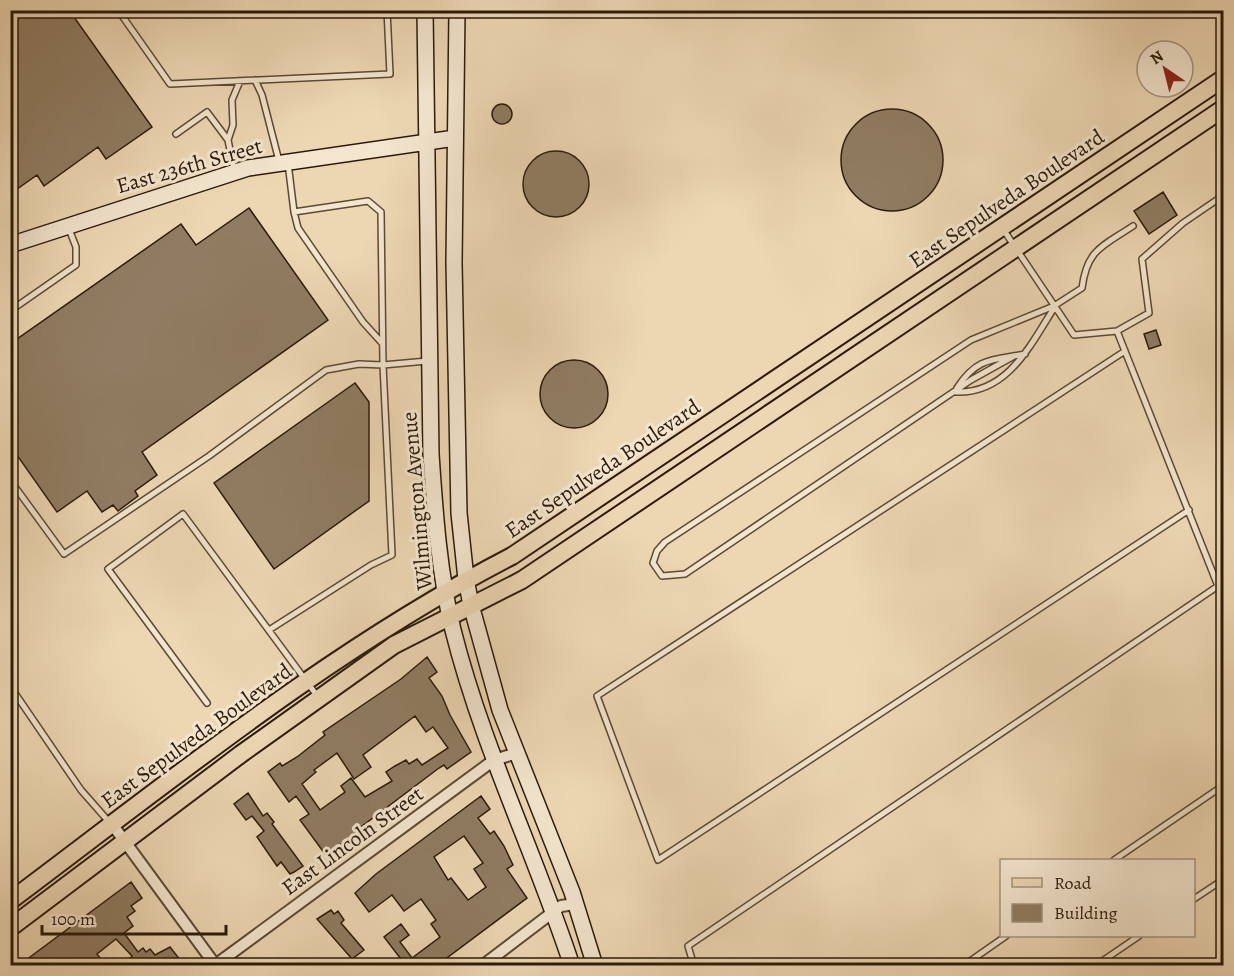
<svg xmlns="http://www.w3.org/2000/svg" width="1234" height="976" viewBox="0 0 1234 976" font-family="Alegreya,serif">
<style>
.building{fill:#907c62;stroke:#2b1a0b;stroke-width:1.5;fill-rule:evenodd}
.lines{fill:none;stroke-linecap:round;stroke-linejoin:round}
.lane-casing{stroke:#5c4935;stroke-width:8}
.street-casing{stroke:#5c4935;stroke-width:14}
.secondary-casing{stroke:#2b1a0b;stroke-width:18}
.primary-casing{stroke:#2b1a0b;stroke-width:20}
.lane{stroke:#f3e5ce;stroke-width:5}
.street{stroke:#f3e5ce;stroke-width:10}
.secondary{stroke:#f3e5ce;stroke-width:15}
.primary{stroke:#edd7b3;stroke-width:16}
.labels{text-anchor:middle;stroke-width:6;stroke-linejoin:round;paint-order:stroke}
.street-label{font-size:22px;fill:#2b1a0b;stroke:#f3e5ce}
</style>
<rect width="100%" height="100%" fill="#edd7b3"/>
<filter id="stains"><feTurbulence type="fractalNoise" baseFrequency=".00333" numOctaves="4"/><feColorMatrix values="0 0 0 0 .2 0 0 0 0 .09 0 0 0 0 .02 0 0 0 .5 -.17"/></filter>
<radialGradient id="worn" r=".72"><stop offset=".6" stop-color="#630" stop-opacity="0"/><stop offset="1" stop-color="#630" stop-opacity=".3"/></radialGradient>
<path class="building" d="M10 10H69L152 127 106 159 98 147 44 186 37 175 10 194Z
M492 114a10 10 0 1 1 20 0a10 10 0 1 1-20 0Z
M841 160a51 51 0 1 1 102 0a51 51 0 1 1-102 0Z
M523 184a33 33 0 1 1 66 0a33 33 0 1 1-66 0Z
M1163 192 1177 215 1149 234 1134 211Z
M249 208 328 320 142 452 157 475 135 491 138 496 118 511 113 505 102 512 87 491 57 512 17 455 10 460V344L181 224 196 245Z
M1156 330 1161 345 1149 349 1144 334Z
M540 394a34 34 0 1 1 68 0a34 34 0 1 1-68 0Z
M355 383 369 402V501L274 569 214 483Z
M427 657 437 672 429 678 442 696 450 715 471 752 447 769 444 765 439 768 357 830 359 833 325 854 300 820 309 814 296 796 289 802 268 772 280 763 282 766 297 757 325 735 323 732 401 679ZM415 716 426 732 433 727 448 748 422 765 417 759 409 764 406 760 395 766 386 772 392 781 365 797 351 778 341 786 345 792 320 810 302 784 316 772 314 770 337 753 354 779 371 767 363 755Z
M248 793 263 816 267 813 274 822 272 824 303 866 294 872 290 874 281 862 277 866 257 837 264 831 252 816 246 820 234 804Z
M481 796 490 809 478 818 490 834 494 831 504 846 513 865 507 869 527 898 436 966H401L404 963 384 937 401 924 409 935 400 942 412 958 440 937 431 924 436 920 421 899 404 911 392 895 369 912 355 893 376 874ZM464 836 483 863 474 869 486 887 468 900 451 878 448 880 434 857Z
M131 882 142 898 131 906 135 911 127 917 133 926 124 933 138 952 143 948 146 952 150 949 155 955 170 947 181 961 174 966H135L130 958 132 956 116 939 97 954 106 966H18Z
M331 910 334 914 338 911 344 920 341 923 364 950 352 959 317 919Z"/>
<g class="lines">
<defs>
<path id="lane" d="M118 10 170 84 390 74 387 10
M255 80 262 95 279 161
M176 134 207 112 228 140 234 170
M228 140 233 125 232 100 240 81
M288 163 294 212
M10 311 76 265V247L69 229
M1117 331 1149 313 1142 259 1183 223 1224 195
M1125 351 597 696 658 860 1189 510
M1014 356 971 380 685 574 662 576 653 563 657 551 665 542 971 340 1054 306 1082 288C1087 249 1103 246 1133 226
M957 388C977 357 993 360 1025 354
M956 392C1007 394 1030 346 1054 308
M10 480 64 554 209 456 326 370 359 364 383 365 381 212 368 201 294 212 298 228 363 322 382 343
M269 630 371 565 392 555 383 365 427 361
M10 686 81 790 110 823
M207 703 108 569 183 514 318 697
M1114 860 1224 785
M1194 899 1224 879
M694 966 688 946 1218 586 1117 331 1074 335 1003 229
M963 966 1006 936
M1095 966 1139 936"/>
<path id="street" d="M112 824 216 966
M214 966 494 760 517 753
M482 966 561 906 575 904"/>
<path id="secondary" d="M425 10 431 454C435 513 439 573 453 630 482 746 535 853 572 966
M457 10 454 263 459 513 466 579 471 605 500 710 572 892 595 966
M10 245 248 168 455 138"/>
<path id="primary" d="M10 901C173 779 332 649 512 556L1224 78
M10 928 241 754 394 645 522 580 1224 108"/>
</defs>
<use href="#lane" class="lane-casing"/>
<use href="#street" class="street-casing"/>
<use href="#secondary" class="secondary-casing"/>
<use href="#primary" class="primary-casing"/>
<use href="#lane" class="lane"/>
<use href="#street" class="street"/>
<use href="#secondary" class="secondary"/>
<use href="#primary" class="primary"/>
</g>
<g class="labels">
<g class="street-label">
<text transform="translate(189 165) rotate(-16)" y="8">East 236th Street</text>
<text transform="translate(1006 198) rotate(-34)" y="8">East Sepulveda Boulevard</text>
<text transform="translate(602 468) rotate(-34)" y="8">East Sepulveda Boulevard</text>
<text transform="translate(416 501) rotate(-95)" y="8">Wilmington Avenue</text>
<text transform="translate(196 735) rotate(-36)" y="8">East Sepulveda Boulevard</text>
<text transform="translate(352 840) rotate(-36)" y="8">East Lincoln Street</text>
</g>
</g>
<rect width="1234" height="976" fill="none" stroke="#edd7b3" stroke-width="36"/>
<rect x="12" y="12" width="1210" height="952" fill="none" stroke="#2b1a0b" stroke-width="3"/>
<rect x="18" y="18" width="1198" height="940" fill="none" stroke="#2b1a0b" stroke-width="1.5"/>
<rect x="1000" y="859" width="195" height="78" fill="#f3e5ce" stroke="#a39480" stroke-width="1.5"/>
<rect x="1012" y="878" width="30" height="9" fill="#edd7b3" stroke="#a39480" stroke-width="1.5"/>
<text x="1054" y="889" font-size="18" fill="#2b1a0b">Road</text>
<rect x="1012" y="904" width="30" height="18" fill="#907c62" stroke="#a39480" stroke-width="1.5"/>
<text x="1054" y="919" font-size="18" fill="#2b1a0b">Building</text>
<g transform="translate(1165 69) rotate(325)"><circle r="28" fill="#f3e5ce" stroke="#a39480" stroke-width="1.5"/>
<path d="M0-4.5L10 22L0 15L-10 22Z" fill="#8f2418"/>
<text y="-9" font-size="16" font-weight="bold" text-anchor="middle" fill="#2b1a0b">N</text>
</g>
<path d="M42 925v9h184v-9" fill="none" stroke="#2b1a0b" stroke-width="3"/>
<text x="51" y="925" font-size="18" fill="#2b1a0b" stroke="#f3e5ce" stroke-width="4.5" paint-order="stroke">100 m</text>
<rect width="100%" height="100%" filter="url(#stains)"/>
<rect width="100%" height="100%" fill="url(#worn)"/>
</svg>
